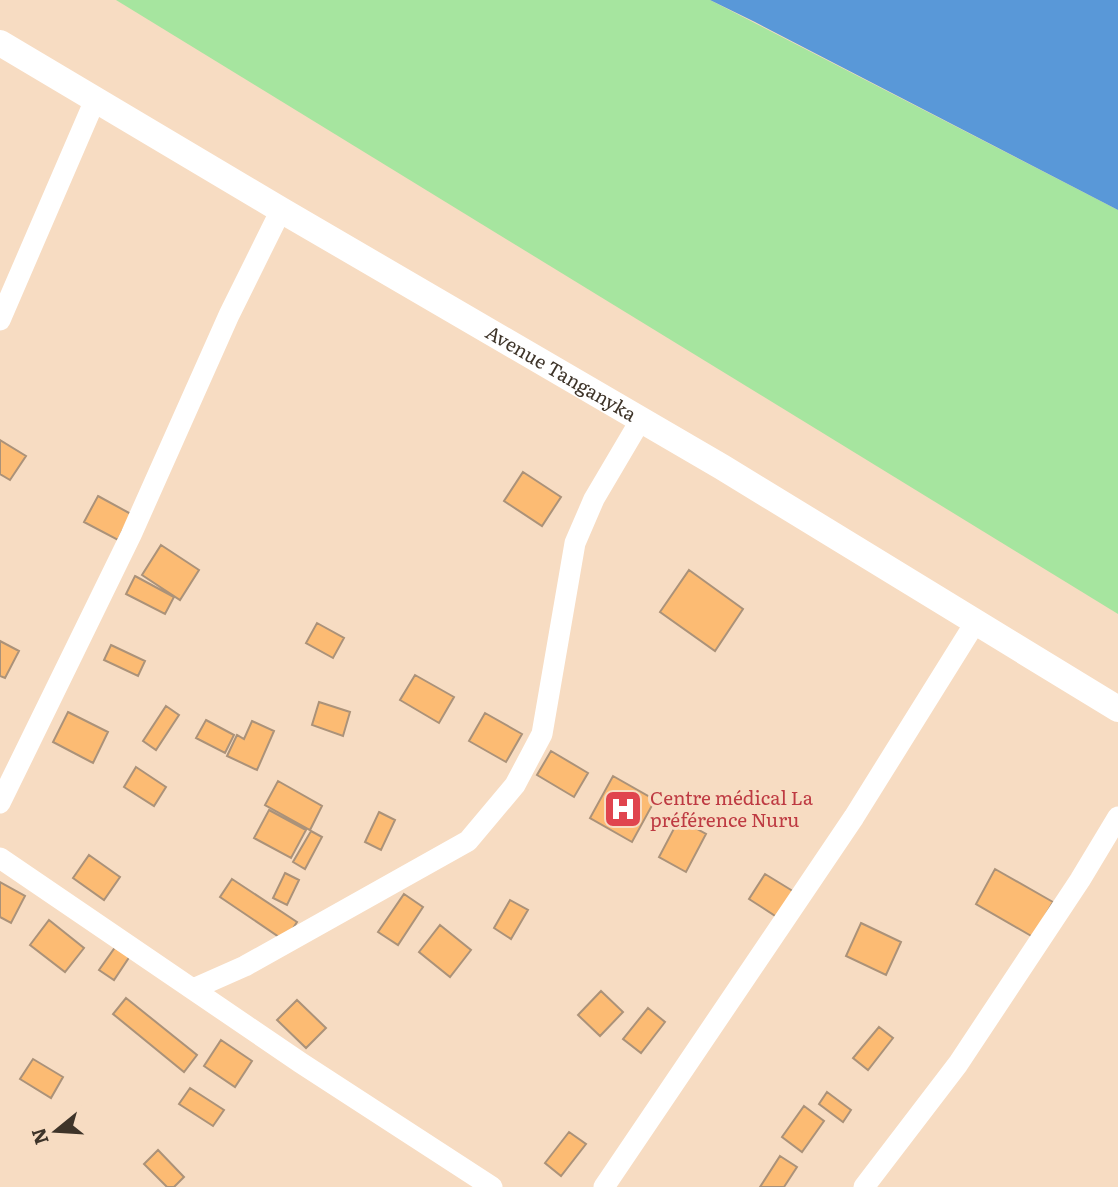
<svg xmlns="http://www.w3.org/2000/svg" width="1118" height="1187" viewBox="0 0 1118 1187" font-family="Literata,serif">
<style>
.green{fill:#a6e59f}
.water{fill:#5998d8}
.building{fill:#fcbb73;stroke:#ab9279;stroke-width:2}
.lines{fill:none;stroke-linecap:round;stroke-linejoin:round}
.minor{stroke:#fff;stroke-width:21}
.tertiary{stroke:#fff;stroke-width:26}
.labels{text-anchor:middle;stroke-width:6;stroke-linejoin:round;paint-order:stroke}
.street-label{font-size:19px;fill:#3e3429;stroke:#f7dcc2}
.health-label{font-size:19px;fill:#be3a42;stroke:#f7dcc2;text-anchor:start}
</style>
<rect width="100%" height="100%" fill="#f7dcc2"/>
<path class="green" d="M116 0H710L1118 210V614Z"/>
<path class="water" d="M710 0H1118V210L755 22Z"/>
<path class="building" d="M0 440 26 456 10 480 0 474Z
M523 472 561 497 542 526 504 501Z
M98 496 131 514 118 540 84 522Z
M161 545 199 570 180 600 142 575Z
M689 570 743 609 715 651 660 612Z
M135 576 174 597 165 614 126 594Z
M317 623 344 638 333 658 306 643Z
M0 641 19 651 5 678 0 676Z
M111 645 145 661 138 676 104 660Z
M415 675 454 697 439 723 400 700Z
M319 702 350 712 343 736 312 725Z
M166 706 179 715 156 750 143 741Z
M68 712 108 732 93 763 53 742Z
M485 713 522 734 506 762 469 741Z
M206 720 234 735 225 753 196 738Z
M252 721 274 731 257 770 227 756 237 735 244 739Z
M551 751 588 773 574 797 537 775Z
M136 767 166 787 154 806 124 787Z
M613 776 655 800 632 842 590 818Z
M278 781 322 806 310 830 265 805Z
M269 810 306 830 291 858 254 838Z
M379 812 395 820 381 850 365 842Z
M679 819 706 834 686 872 659 857Z
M311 831 322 837 305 869 293 862Z
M89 855 120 877 104 900 73 878Z
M995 869 1053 902 1033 937 976 904Z
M285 873 299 880 287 905 273 898Z
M765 874 796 893 780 919 749 899Z
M232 879 297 922 285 941 220 897Z
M0 882 25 896 11 923 0 917Z
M404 894 423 907 398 945 378 932Z
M510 900 528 910 511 939 494 928Z
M49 920 84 948 65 972 30 945Z
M861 923 901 942 886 975 846 956Z
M440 925 471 950 450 977 419 952Z
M116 946 130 956 114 980 99 970Z
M601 991 623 1012 600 1036 578 1015Z
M126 998 197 1055 184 1072 113 1014Z
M297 1000 326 1028 306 1048 277 1020Z
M648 1008 665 1022 641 1053 623 1039Z
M879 1027 893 1038 868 1070 853 1058Z
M221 1040 252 1061 235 1087 204 1066Z
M33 1059 63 1077 51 1098 20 1079Z
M190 1088 224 1110 213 1126 179 1104Z
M827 1092 851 1110 843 1122 819 1104Z
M804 1106 824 1121 802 1152 782 1137Z
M569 1132 586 1144 561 1176 545 1163Z
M158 1150 184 1177 174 1187H167L144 1164Z
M780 1156 797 1167 784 1187H760Z"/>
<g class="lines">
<path class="minor" d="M0 320 95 100
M0 803 131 535 229 315 281 210
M0 858 301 1063 492 1187
M193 989 245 966 468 841 515 785 542 734 575 543 594 499 640 421
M604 1187 854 817 975 623
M864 1187 958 1064 1080 880 1118 817"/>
<path class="tertiary" id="s1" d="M0 43 281 210 722 467 1118 709"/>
</g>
<defs>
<symbol id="hospital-square" viewBox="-11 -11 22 22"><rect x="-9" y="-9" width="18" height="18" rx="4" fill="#e0444e" stroke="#f7dcc2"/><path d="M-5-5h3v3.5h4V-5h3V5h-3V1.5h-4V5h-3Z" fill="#fff"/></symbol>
</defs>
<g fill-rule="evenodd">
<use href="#hospital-square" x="601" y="787" width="44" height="44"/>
</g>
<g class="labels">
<g class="street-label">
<text dy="7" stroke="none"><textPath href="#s1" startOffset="651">Avenue Tanganyka</textPath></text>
</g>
<g class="health-label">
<text x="650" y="805">Centre médical La<tspan x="650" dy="22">préférence Nuru</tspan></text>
</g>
</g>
<g transform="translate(56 1131) rotate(252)" stroke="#f7dcc2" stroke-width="5" paint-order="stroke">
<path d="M0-5L12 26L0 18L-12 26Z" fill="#3e3429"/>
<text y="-10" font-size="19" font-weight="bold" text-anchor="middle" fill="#3e3429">N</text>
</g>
</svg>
